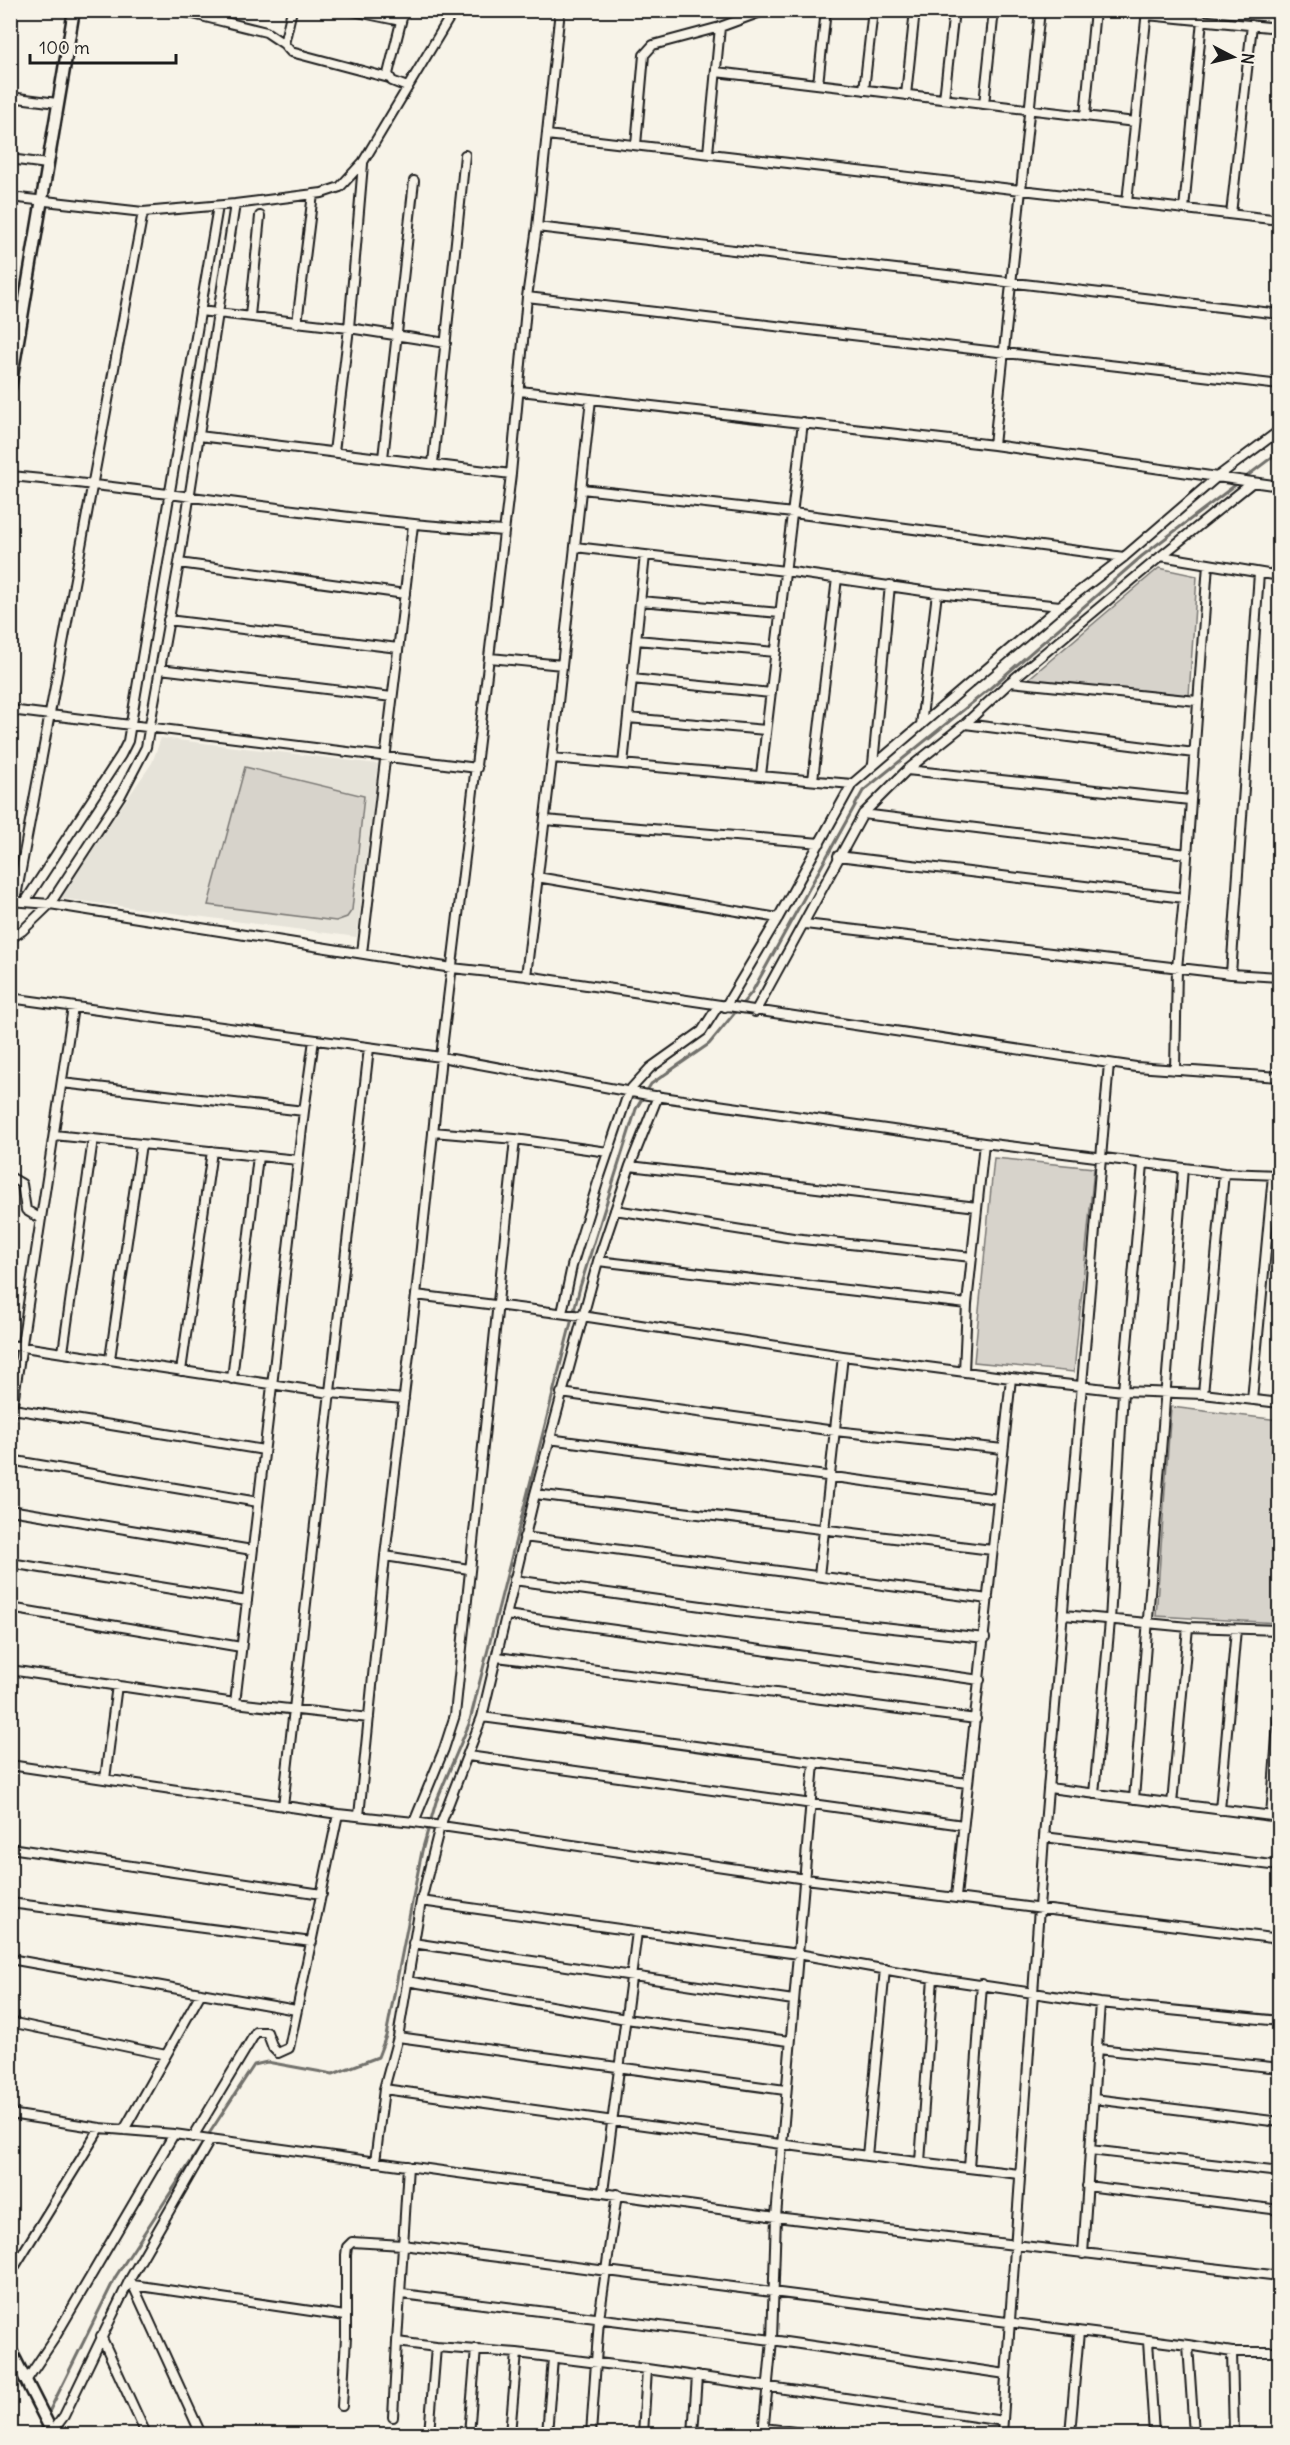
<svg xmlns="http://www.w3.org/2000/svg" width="1290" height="2445" viewBox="0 0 1290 2445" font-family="Delius,sans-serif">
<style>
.built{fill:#e6e3d9}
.green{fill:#d7d3cb;stroke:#7a7874;stroke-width:1.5}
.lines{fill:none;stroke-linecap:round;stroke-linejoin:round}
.stream{stroke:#72716c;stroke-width:3}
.street-casing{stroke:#1c1c1c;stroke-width:12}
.secondary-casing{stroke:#1c1c1c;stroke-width:15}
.street{stroke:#f7f3e8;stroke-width:8}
.secondary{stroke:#f7f3e8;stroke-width:10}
</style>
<rect width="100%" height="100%" fill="#f7f3e8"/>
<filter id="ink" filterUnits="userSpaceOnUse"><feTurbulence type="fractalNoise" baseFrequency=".0167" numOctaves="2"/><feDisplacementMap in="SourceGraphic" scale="12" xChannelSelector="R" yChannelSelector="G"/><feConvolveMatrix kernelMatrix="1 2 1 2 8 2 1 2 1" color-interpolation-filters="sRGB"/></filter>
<g filter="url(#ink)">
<path class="built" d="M161 738 378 764 357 937 58 898 152 763Z"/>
<path class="green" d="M1159 568 1197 576 1189 696 1026 681Z
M245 767 364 796 352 910 347 917 336 921 208 905Z
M994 1158 1094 1168 1074 1372 974 1362Z
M1171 1407 1279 1420V1623L1156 1616Z"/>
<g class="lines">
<path class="stream" d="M47 2416 116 2276 254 2065 267 2062 333 2074 378 2057 386 2036 422 1851 436 1802 469 1724 580 1287 636 1109 651 1084 709 1044 752 992 863 791 988 690 1142 556 1280 451
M38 2434 45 2422"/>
<defs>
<path id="street" d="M177 10 266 32 284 44 291 52 389 78
M348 10 401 21
M404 10 388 74 392 81 407 87
M1147 15 1280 28
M284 44 292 10
M716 72 1135 122
M818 84 826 10
M864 90 873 10
M906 95 915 10
M10 97 57 103
M944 99 954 10
M984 104 994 10
M1085 116 1095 10
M547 135 1280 220
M636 145 644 55 653 45 720 27 766 10
M708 153 720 27
M10 159 47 164
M10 197 143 212 15 902
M1127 202 1147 10
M1184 209 1202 20
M143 212 235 204 322 193 340 187 363 162 454 10
M1231 214 1252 25
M537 227 1280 314
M527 297 1280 385
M200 311 349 328 446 343
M250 316 260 216
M297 323 313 194
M520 391 994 445 1280 486
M199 436 511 474
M994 445 1040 10
M334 452 349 328 363 164
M383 458 414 181
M433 463 465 155
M10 476C175 491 338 521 503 531
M582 489 793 513 1124 557
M575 547 785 571 937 593 1060 606
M1161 556 1280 576
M179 563 405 594
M640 601 780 613
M168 620 398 648
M636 640 776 652
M490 658 562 665
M160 669 392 697
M632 679 771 693
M1010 682 1197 701
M10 710 477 768
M628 718 766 730
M965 724 1194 753
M921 725 937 593
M552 758 852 784
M623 764 645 555
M873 764 890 585
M907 770 1190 800
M761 775 803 422
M813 780 837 578
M863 814 1187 854
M545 820 820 843
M838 856 1184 898
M537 877 778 918
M10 901 50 904 452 968 526 976 1136 1067 1280 1077
M25 902 121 755 128 741 218 206
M805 924 1231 974 1280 977
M10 939 22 931 50 904 121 795 146 747 179 563 235 204
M362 953 413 525
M1231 974 1259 573
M526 976 552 758 591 399
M10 998 441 1057 648 1095 984 1143 1224 1173 1280 1175
M725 1007 778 918 852 784 1060 606 1124 557 1217 477 1280 430
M755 1012 863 814 907 770 965 724 1010 682 1161 556 1253 482
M1175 1070 1177 968 1184 898 1208 564
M62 1083 304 1111
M433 1132 515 1139 608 1152
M54 1135 298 1160
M630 1166 977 1207
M10 1177 22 1184 26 1210 41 1219
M615 1210 793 1238 972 1257
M598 1261 967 1304
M416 1295 582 1316 843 1356 1011 1378 1123 1391 1203 1394 1280 1403
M562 1313 572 1266 599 1179 629 1091 650 1068 702 1031 718 1006
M10 1345 330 1393 404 1399
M63 1352 93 1139
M110 1359 141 1144
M181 1371 212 1151
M964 1371 967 1304 984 1143
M232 1379 258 1156
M561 1393 835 1431 1003 1449
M1203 1394 1224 1173
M1252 1400 1273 1175
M13 1409 264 1450
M10 1423 73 1007
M549 1439 998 1499
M10 1460 258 1502
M535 1494 992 1550
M10 1510 252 1550
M524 1537 988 1599
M385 1556 469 1569
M10 1563 247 1601
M819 1576 843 1356
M514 1580 752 1613 985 1638
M10 1608 241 1647
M506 1615 980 1680
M1064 1615 1188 1627 1280 1630
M497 1657 976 1719
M10 1670 235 1703 369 1718
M235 1703 304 1111 314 1040
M482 1717 967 1783
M468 1756 963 1825
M10 1765 338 1814 414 1822 806 1879 1280 1939
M105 1779 117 1685
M1049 1788 1280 1817
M1094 1794 1110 1621 1123 1391 1143 1164
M1134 1799 1183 1168
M1172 1804 1188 1627
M283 1806 369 1048
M1220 1810 1236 1629
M359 1816 385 1556 416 1295 441 1057 511 474 527 297 537 227 560 10
M1271 1816 1280 1697
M414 1822 444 1749 455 1715 515 1139
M1044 1837 1280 1866
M10 1848 322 1894
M956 1897 1011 1378
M421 1901 798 1954 933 1978 1100 2003 1280 2021
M10 1903 312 1942
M413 1943 793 2000
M10 1959 296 2010
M407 1981 626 2019 789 2041
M10 2022 166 2055
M398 2037 785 2090
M1098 2049 1280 2068
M384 2089 867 2156 1019 2174
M1094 2099 1280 2122
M10 2114 100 2128 174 2134
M124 2130 201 1993
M193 2137 256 2032H267L273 2048 278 2053 289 2048 338 1814
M1090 2150 1280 2172
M867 2156 885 1969
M375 2162 384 2089 398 2037 421 1901 440 1826 482 1717 535 1494 598 1261 630 1166 658 1096
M920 2162 933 1978
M408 2166 397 2342 436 2347 429 2434
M969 2168 982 1984
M1087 2186 1280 2210
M603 2192 637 1932
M1083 2254 1100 2003
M10 2274 100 2128
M132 2283 201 2434
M133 2285 345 2316
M402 2294 772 2340 1006 2374
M101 2336 146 2434
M1148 2341 1154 2434
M436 2347 517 2353 647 2369 1003 2421
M1232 2352 1234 2434
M26 2381 54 2339 174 2134 776 2217 1280 2276
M342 2406 346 2337V2255L347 2247 352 2242 403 2245 1188 2345
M393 2417 397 2342
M764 2428 810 2434
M52 2432 64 2416 130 2279 210 2140
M469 2434 476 2349
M510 2434 517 2353
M547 2434 553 2358
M591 2434 599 2319 617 2194
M643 2434 647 2369
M693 2434 697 2376
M763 2434 772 2340 776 2217 814 1763
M1002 2434 1044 1837 1109 1063
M1070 2434 1079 2332
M1194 2434 1188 2345 1232 2352H1280"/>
<path id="secondary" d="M10 388 74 10
M10 2349 53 2434"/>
</defs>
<use href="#street" class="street-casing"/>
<use href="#secondary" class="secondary-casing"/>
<use href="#street" class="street"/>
<use href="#secondary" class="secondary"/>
</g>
</g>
<rect width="1290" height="2445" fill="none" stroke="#f7f3e8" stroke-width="36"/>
<rect x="18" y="18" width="1254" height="2409" fill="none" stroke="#1c1c1c" stroke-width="2" filter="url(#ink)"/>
<g transform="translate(1233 57) rotate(97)" stroke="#f7f3e8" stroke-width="4.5" paint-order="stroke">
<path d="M0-4.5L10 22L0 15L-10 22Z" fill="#1c1c1c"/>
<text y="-9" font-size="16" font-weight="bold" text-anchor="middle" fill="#1c1c1c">N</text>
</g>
<path d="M30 54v9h146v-9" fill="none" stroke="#1c1c1c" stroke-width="3"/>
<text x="39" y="54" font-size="18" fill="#1c1c1c" stroke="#f7f3e8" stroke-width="4.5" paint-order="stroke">100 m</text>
</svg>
